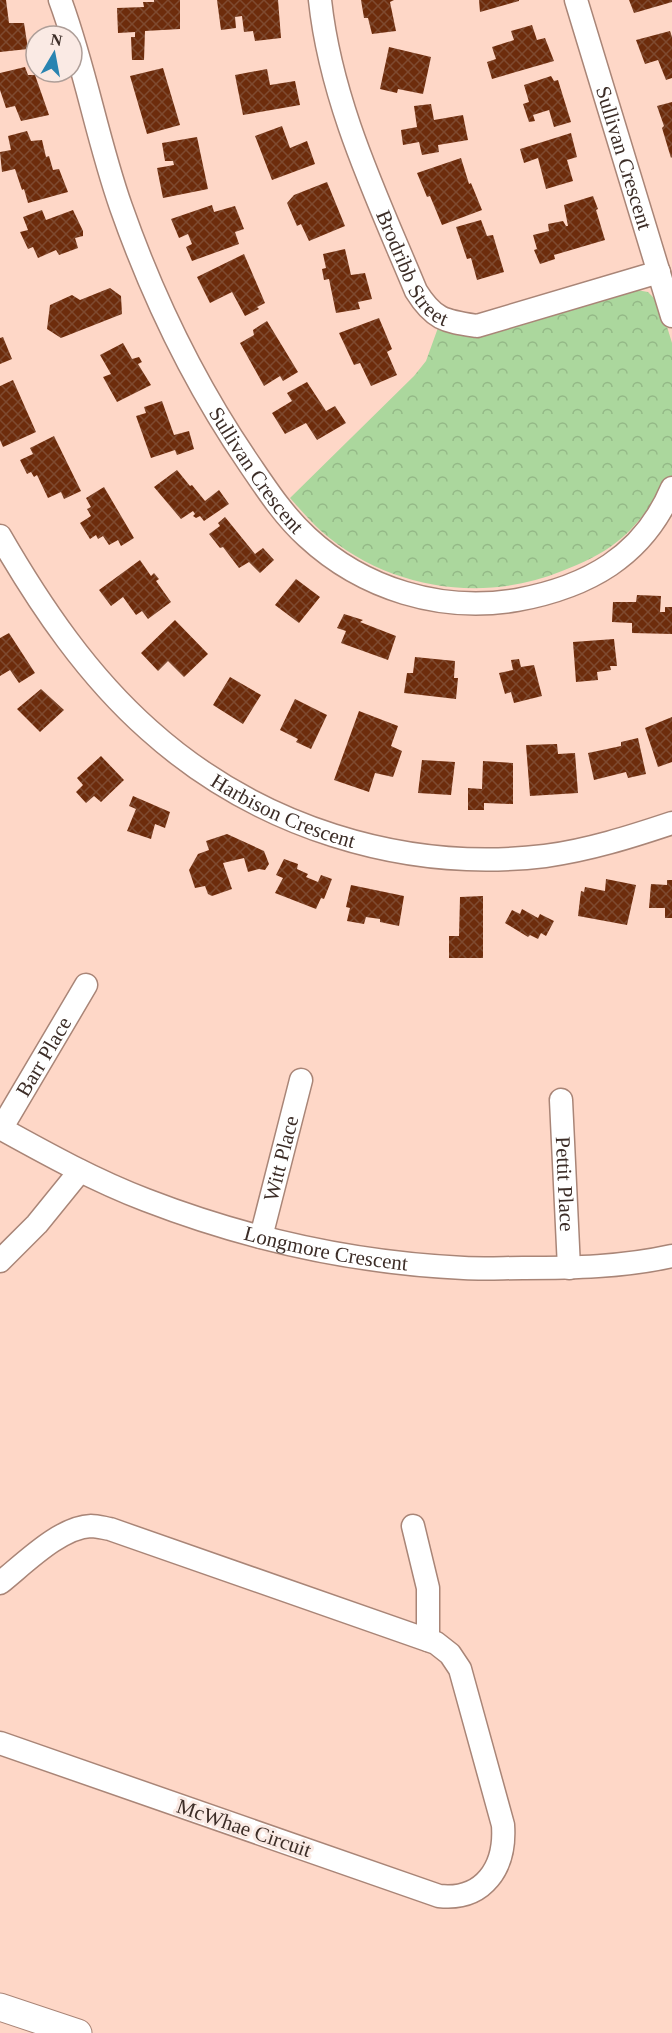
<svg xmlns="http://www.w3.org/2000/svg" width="672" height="2033" viewBox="0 0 672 2033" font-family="'Times New Roman',serif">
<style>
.forest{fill:url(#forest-crowns)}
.building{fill:url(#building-cross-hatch)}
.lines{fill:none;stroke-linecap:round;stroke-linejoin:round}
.minor-casing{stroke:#a98577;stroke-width:25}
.tertiary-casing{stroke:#a98577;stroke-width:29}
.minor{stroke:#fff;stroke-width:22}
.tertiary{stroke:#fff;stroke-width:27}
.labels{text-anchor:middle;stroke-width:6;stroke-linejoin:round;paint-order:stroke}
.street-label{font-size:21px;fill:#3c2d27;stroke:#faeae4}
</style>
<defs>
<pattern id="forest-crowns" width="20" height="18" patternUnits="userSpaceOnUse" patternTransform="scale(1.5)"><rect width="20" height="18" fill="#abd79d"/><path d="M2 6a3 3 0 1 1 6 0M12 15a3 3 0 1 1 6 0" fill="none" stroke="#94b987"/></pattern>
<pattern id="building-cross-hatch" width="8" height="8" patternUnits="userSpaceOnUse" patternTransform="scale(1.5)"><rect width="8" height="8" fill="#6d2c0c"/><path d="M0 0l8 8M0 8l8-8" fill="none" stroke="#7e4a30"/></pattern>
</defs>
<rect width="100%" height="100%" fill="#fed7c7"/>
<path class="forest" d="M631 289 648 292 657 301 661 307 672 343V509L652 504C642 517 631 531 618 541 601 555 582 563 562 571 482 604 387 589 321 531 310 521 300 509 290 498L414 376 426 361 439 325Z"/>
<path class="building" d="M0 0H6L9 23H24L28 49 0 52Z
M154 0H180V29L145 31 144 60H132L131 37H135V32L118 33 117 8 144 7 143 2H154Z
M217 0H278L281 38 255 41 253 31 244 32 242 16 235 17 236 28 221 30Z
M361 0H394L390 2 396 31 372 34 368 18H364Z
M479 0H519V1L480 12Z
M629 0H672V2L634 13Z
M532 25 537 40 545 38 554 61 492 79 487 62 496 59 492 47 514 40 511 31Z
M670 31 672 37V78L666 80 658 60 645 64 636 40Z
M389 47 431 57 423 94 398 89 397 93 380 89Z
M25 67 28 75H35L49 115 21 121 15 106 6 108 0 90V73Z
M163 68 180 125 147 134 130 76Z
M267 69 270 85 295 81 300 105 243 115 235 75Z
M551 76 554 81 558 80 571 122 554 127 549 110 533 115 535 121 529 122 523 104 529 102 524 85Z
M672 102V157L671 158 662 128 664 126 657 106Z
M431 104 434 120 463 115 468 140 438 145 439 152 422 155 419 142 403 145 401 130 417 127 414 106Z
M282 126 290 148 307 141 315 164 272 180 255 136Z
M27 131 31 141 42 140 46 157 49 156 53 170 59 169 68 192 28 203 24 189 22 190 15 169 2 172 0 152 11 150 8 136Z
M571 133 577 157 567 160 573 181 546 189 538 158 524 163 520 149Z
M197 137 208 189 163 198 157 168 174 165 173 161H165L162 143Z
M461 158 469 184 471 183 482 210 442 225 430 196 427 197 417 173Z
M327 182 345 226 309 241 301 224 297 226 287 203 294 195Z
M593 196 598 209 596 210 605 240 554 255 555 259 540 264 534 250 537 249 533 235 549 231 548 224 563 221 566 226H568L564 205Z
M212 205 214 212 235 206 244 229 235 232 239 244 192 261 186 247 192 244 188 234 179 238 171 219Z
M42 210 46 220 73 210 83 231V236L75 238 78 248 59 255 56 250 38 258 33 247 28 249 20 232 28 230 23 217Z
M481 220 487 236 493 235 504 272 477 280 471 258 467 259 456 227Z
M345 249 351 275 365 273 372 299 358 302 360 309 336 313 329 279 324 280 322 269 326 268 323 254Z
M244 254 265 303 257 307 259 309 245 316 232 292 210 303 197 277Z
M110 288 121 296 122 314 61 338 47 329 50 305 72 295 80 300Z
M379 318 392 349 387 352 397 375 371 386 360 363 354 365 339 333Z
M267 321 298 372 283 381 280 376 264 386 240 343 254 335 253 330Z
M3 337 12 359 0 364V338Z
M123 343 132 359 139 357 142 362 138 364 151 385 117 402 103 377 111 374 100 355Z
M13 380 36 432 3 447 0 440V386Z
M307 382 326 411 335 406 346 423 317 440 306 423 285 434 272 413 292 401 287 393Z
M162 401 174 435 189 431 194 449 177 455 175 450 151 458 136 416 146 413 144 407Z
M54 436 81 491 64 499 61 492 48 498 37 475 34 477 31 472 27 474 20 460 33 454 30 448Z
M177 470 190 486 192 485 205 501 219 490 229 504 204 521 200 516 196 518 193 516 195 514 193 511 181 519 154 487Z
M104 487 134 538 121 546 118 540 109 545 103 536 98 539 96 535 90 539 80 523 91 516 87 509 91 507 86 498Z
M225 517 255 554 263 548 274 560 260 573 249 562 239 568 223 547 220 548 209 534 220 526 218 523Z
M140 560 151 576 154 573 159 579 156 581 171 602 148 619 142 611 136 615 123 597 111 606 99 590Z
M296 579 320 597 299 623 275 605Z
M637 595 661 596 660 612H665V607H672V634L632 633V623L612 622 613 602H636Z
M344 614 363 620 360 622 396 636 388 660 341 643 346 631 337 628Z
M175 620 208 654 184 677 168 661 158 671 141 653Z
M9 633 35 673 19 683 10 670 0 676V638Z
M614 639 617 666H610L611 670 597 672 598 680 576 682 573 642Z
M415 657 455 661 454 678H458L456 699 404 693 407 673H413Z
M519 659 521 667 534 665 542 696 514 703 511 692 505 694 499 673 513 670 511 660Z
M230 677 261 695 243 724 213 705Z
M41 689 64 710 40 732 17 709Z
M295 699 327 715 311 749 296 742 298 739 280 730Z
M359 711 398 726 391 746 402 751 393 777 375 773 369 792 334 780Z
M672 717V762L658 767 645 728Z
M638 738 646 774 628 778 626 772 594 780 588 753 621 746V742Z
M557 744 558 754 575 753 578 793 530 796 526 745Z
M101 756 124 780 101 802 94 796 86 803 76 792 83 785 77 778Z
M422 760 455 762 451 795 418 793Z
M483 761 513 763V804L484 803V810H468V788L482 789Z
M133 796 170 812 165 828 155 824 151 839 127 831 136 809 129 806Z
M227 834 264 851 269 864 265 870 259 869 248 872 244 858 223 863 232 889 212 896 208 894 205 886 195 888 189 870 198 854 209 850 206 841Z
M284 859 298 864 297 869 308 874 306 877 318 882 321 875 332 879 324 899 321 898 316 909 275 893 283 878 276 875Z
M606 879 636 885 627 925 578 916 581 891 584 892 585 887 605 891Z
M667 880H672V918H665V908H649L651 884 667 885Z
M351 885 404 896 399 926 380 922V919L366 917 364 924 347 921 350 908 346 907Z
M483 896V958H449V936H459L460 897Z
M522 909 538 918 540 914 554 921 546 936 541 933 538 939 530 935 528 937 505 923 512 910 520 914Z"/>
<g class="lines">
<defs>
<g id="minor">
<path id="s1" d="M60 0C85 67 97 139 121 207 153 298 195 385 250 465 267 490 284 516 307 537 363 589 441 613 517 600 587 587 643 557 672 488"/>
<path id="s2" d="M320 0C331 103 377 197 416 291 434 320 445 321 477 326L659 272"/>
<path id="s3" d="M576 0 672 316"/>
<path id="s4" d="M0 536C41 607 88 676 149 730 256 826 402 873 545 856 589 850 630 837 672 823"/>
<path id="s5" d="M561 1100 569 1268"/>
<path id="s6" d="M0 1128C47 1154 96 1181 146 1200 247 1239 356 1263 464 1268 484 1269 504 1268 523 1268 573 1268 623 1267 672 1256"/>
<path id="s7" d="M1 1129 86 985"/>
<path id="s8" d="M261 1237 301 1080"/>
<path d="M0 1261 37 1224 80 1171"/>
<path d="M413 1526 428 1588V1640"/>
<path d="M0 1583C24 1564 60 1527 91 1526 97 1526 104 1528 110 1529L436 1643 450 1654 460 1669 503 1825C506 1867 484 1901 439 1896L0 1743"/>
</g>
<path id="tertiary" d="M0 2007 78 2033"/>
</defs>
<use href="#minor" class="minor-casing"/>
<use href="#tertiary" class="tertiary-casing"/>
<use href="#minor" class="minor"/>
<use href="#tertiary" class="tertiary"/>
</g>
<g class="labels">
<g class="street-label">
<text dy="7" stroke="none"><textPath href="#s3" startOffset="165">Sullivan Crescent</textPath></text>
<text dy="7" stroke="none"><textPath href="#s2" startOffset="286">Brodribb Street</textPath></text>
<text dy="7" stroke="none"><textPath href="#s1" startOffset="513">Sullivan Crescent</textPath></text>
<text dy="7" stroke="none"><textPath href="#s4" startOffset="404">Harbison Crescent</textPath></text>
<text dy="7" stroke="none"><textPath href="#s7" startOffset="84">Barr Place</textPath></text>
<text dy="7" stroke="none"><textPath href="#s8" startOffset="81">Witt Place</textPath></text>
<text dy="7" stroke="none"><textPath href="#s5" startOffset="84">Pettit Place</textPath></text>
<text dy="7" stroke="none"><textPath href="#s6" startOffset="350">Longmore Crescent</textPath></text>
<text transform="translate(244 1828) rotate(19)" y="7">McWhae Circuit</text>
</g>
</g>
<g transform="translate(54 54) rotate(10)"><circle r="28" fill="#faeae4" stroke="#ae9e98" stroke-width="1.5"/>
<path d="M0-4.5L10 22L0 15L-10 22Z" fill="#2984b1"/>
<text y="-9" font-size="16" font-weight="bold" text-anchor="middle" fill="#3c2d27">N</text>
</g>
</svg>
